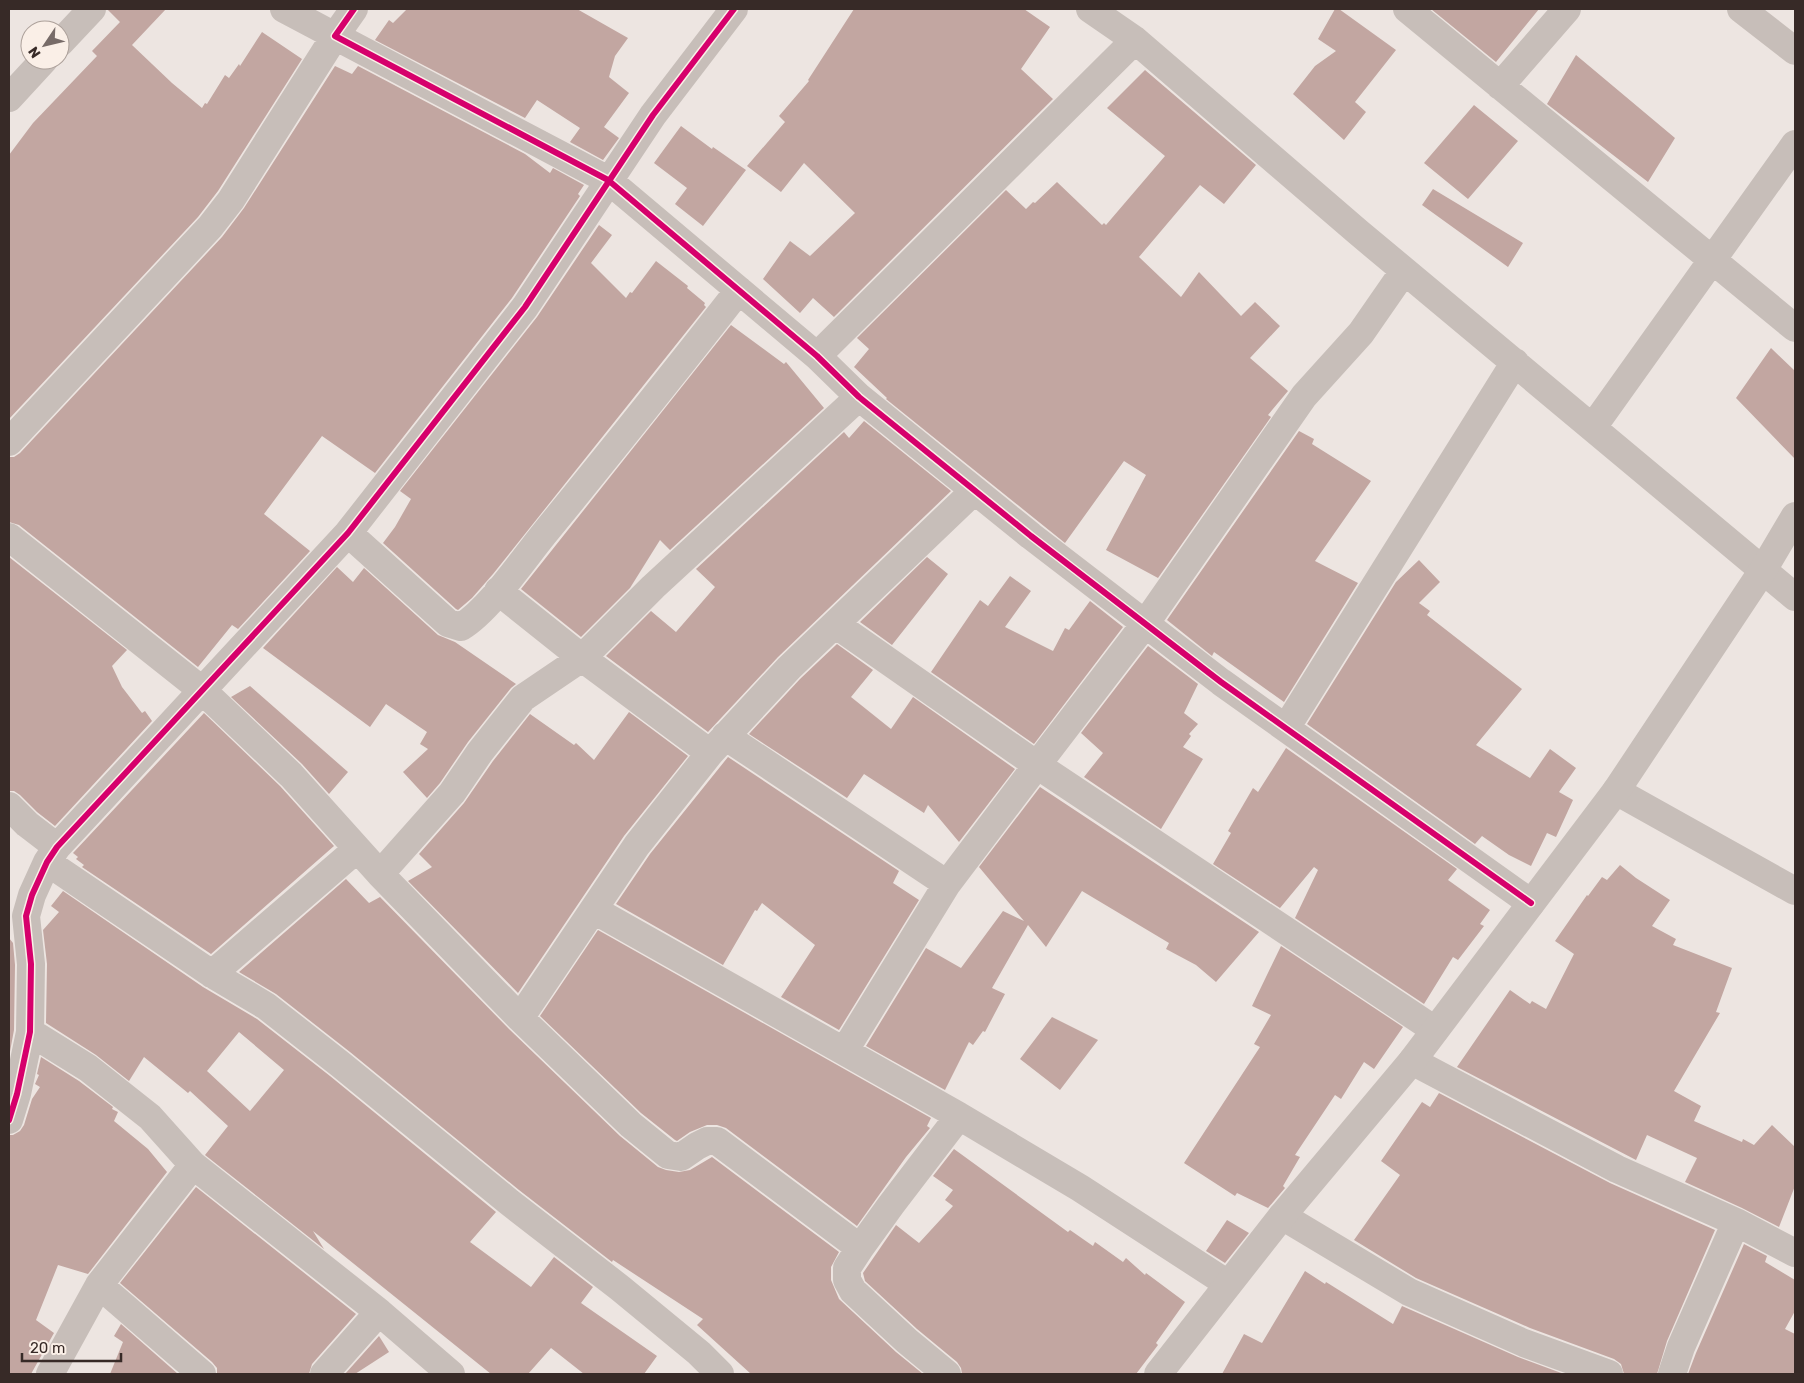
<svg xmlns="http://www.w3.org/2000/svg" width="1804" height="1383" viewBox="0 0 1804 1383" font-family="Rubik,sans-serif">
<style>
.building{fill:#c2a6a1;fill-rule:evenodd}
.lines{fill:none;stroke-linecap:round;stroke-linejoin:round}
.minor{stroke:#c7beb9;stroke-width:28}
.tertiary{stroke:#c7beb9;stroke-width:28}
.cycleway-casing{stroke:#faefe7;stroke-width:9}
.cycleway{stroke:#d6006c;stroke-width:6}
</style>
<rect width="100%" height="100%" fill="#ede5e1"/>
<path class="building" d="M107 9H166L132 45 172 83 202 108 205 103 207 104 225 75 229 78 239 64 240 66 262 32 302 59 218 191 198 217 9 419V155L33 123 97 56 92 51 120 22Z
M407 9H577L628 38 615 56 609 77 629 93 604 127 619 138 603 160 570 142 580 128 537 100 525 118 375 40 389 20 393 23Z
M854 9H1024L1050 27 1021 69 1053 99 834 317 813 298 800 313 763 279 790 241 810 256 855 213 804 163 781 192 747 166 785 122 779 116 809 81 808 80Z
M1335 9H1339L1396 50 1355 102 1366 112 1344 140 1293 94 1315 66 1336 51 1318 39Z
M1431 9H1539L1496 62Z
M1576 55 1675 138 1648 182 1547 104Z
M335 66 352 74 358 66 525 154 550 173 553 168 584 185 578 194 580 196 512 298 375 473 322 436 264 514 310 551 238 629 232 625 198 667 19 525 9 522V457H14L20 453 222 237 244 208Z
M1145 70 1256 165 1224 204 1200 185 1139 257 1181 297 1199 272 1241 316 1255 302 1280 326 1250 358 1288 391 1268 415 1271 417 1158 578 1106 550 1146 475 1124 461 1065 543 886 399 887 398 854 367 869 349 857 338 1006 190 1026 209 1033 202 1035 203 1057 182 1102 225 1104 223 1106 225 1165 156 1107 108Z
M1474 105 1518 141 1468 199 1424 163Z
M681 126 712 149 713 147 746 170 703 226 675 204 687 188 654 163Z
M1433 189 1523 243 1508 267 1422 205Z
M599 225 612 235 591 263 626 298 630 292 632 293 656 261 688 286 687 288 705 303 704 305 706 307 493 574 472 598 458 610 456 609 383 543 395 527 411 499 400 491 537 317Z
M731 325 784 364 786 362 824 408 670 550 660 540 630 588 581 637 521 589Z
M1771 348 1795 371V459L1736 398Z
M864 421 951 491 778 657 708 732 606 656 651 611 676 632 715 587 696 569 844 432 849 438Z
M1299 431 1314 439 1312 444 1371 481 1315 561 1358 583 1284 702 1214 652 1212 656 1167 620Z
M9 557 127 650 112 666 122 687 142 713 145 711 152 721 55 826 37 812 20 795 14 791H9Z
M927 557 948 574 892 645 860 622Z
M1419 560 1440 582 1419 603 1430 611 1427 615 1522 689 1476 745 1530 778 1550 749 1576 768 1559 792 1573 800 1556 837 1547 833 1531 866 1509 855 1482 836 1475 844 1307 724 1396 582Z
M337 567 353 582 364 568 438 635 455 642 516 684 511 688 468 742 440 783 427 798 403 772 428 749 420 744 427 732 386 704 370 727 263 648Z
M1010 576 1031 591 1005 627 1053 651 1065 628 1069 630 1090 601 1123 627 1034 744 931 672 980 600 988 606Z
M837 644 873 670 851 697 891 729 913 697 1015 769 959 842 928 805 924 813 864 774 847 798 749 734 800 679Z
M1148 646 1198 684 1184 713 1198 724 1189 734 1191 736 1183 747 1203 759 1161 829 1084 777 1103 753 1081 733Z
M250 686 348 772 329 794 302 764 231 697Z
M629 712 688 756 624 836 518 993 408 881 432 867 419 854 464 803 493 761 530 714 574 745 576 743 594 760Z
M204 713 280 786 334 846 211 954 82 867 84 865 76 859 78 857 73 853Z
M1286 748 1457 869 1448 880 1490 910 1480 924 1484 926 1458 960 1453 957 1424 1004 1295 918 1318 870 1314 867 1280 908 1213 864 1231 833 1228 831 1253 788 1258 792Z
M728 757 899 871 893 883 919 900 839 1030 781 997 815 945 762 903 757 911 755 910 723 965 616 904 650 854Z
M1040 787 1259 932 1216 982 1196 965 1166 949 1169 943 1082 891 1046 947 1028 925 992 988 1005 994 985 1032 983 1031 973 1045 969 1042 945 1090 866 1046 926 948 961 968 1003 911 1024 921 979 867Z
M1620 865 1636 878 1670 900 1652 926 1676 939 1673 945 1732 968 1716 1012 1720 1013 1674 1091 1701 1106 1694 1121 1742 1142 1743 1139 1754 1145 1772 1125 1795 1147V1186L1779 1227 1742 1208 1685 1182 1697 1158 1647 1135 1636 1160 1457 1067 1510 990 1530 1004 1532 1001 1546 1009 1574 954 1555 941 1587 895 1588 896 1602 877 1607 880Z
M346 879 369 903 380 897 509 1029 620 1136 658 1167 666 1170 679 1172 690 1170 712 1157 839 1252 831 1267V1280L839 1299 896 1352 923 1374H751L697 1325 703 1319 613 1260 612 1262 519 1190 350 1052 276 994 239 972Z
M63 891 203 987 257 1019 330 1076 496 1212 470 1242 531 1287 554 1257 593 1287 581 1303 657 1356 644 1374H584L551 1348 528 1374H491L313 1231 324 1249 205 1155 228 1126 190 1091 188 1093 144 1057 129 1081 96 1055 46 1023 47 964 43 930 59 912 51 906ZM239 1032 284 1070 250 1111 207 1071Z
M598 930 931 1118 927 1126 930 1128 906 1157 857 1226 726 1128 717 1125H707L690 1132 677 1141 675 1140 641 1113 540 1016Z
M9 938 13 943 15 965 14 1030 9 1057Z
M1281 946 1403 1027 1374 1069 1364 1062 1341 1099 1335 1095 1295 1155 1300 1157 1283 1186 1285 1188 1268 1208 1237 1193 1235 1196 1184 1163 1260 1047 1254 1044 1271 1015 1252 1006Z
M1052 1017 1098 1040 1060 1090 1020 1059Z
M41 1057 79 1081 113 1107 112 1109 118 1112 114 1121 148 1149 167 1172 88 1274 58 1265 36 1320 54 1333 31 1374H9V1135H13L20 1131 24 1125 32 1099 40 1087 35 1084 39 1075 37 1074Z
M1439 1093 1610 1183 1715 1230 1667 1341 1657 1374H1624L1621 1364 1614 1359 1530 1328 1416 1278 1354 1240 1400 1175 1381 1161 1422 1102 1430 1107Z
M954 1149 1068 1232 1070 1230 1093 1246 1095 1242 1123 1262 1126 1258 1145 1275 1146 1273 1185 1302 1156 1343 1158 1345 1136 1374H962L961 1368 957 1362 917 1329 865 1281 863 1273 896 1225 919 1243 953 1206 945 1200 953 1190 933 1176Z
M196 1187 356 1314 312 1364 309 1374H217V1368L212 1362 120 1283Z
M1227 1220 1249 1233 1225 1263 1206 1251Z
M1744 1244 1767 1256 1765 1262 1795 1280V1311L1785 1329 1795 1334V1374H1688L1696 1353Z
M1305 1271 1325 1284 1326 1282 1393 1324 1402 1306 1518 1357 1564 1374H1222L1244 1334 1262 1343Z
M121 1324 178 1374H110L123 1342 114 1336Z
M379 1336 389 1352 355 1374H345Z"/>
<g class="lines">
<path class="minor" d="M354 9 335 36 608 180 817 356 859 397 1031 536 1221 682 1531 903
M1090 9 1135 40 1358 232 1795 597
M1407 9 1795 328
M1741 9 1795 51
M60 43 92 9
M1500 86 1567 9
M9 98 44 60
M817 356 1135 40
M1593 427 1795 144
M9 442 210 227 231 200 335 36 284 9
M348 533 448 623 461 627C489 610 522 561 544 534 610 453 675 372 739 290
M9 537 203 691 291 775 380 874 520 1018 631 1125 668 1155 681 1157 697 1146 707 1141H717L860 1248
M498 591 582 658 710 753
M835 624 1037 765 1435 1030
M1286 728 1515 362
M725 736 947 884
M1616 791 1795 891
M9 806 27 824 57 847
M47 862 212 974 266 1006 340 1064 509 1202 620 1288 699 1353 720 1374
M380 874 452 793 480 752 523 698 582 658 653 587 859 397
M594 910 959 1116 1080 1188 1228 1284
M212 974 357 849
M520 1018 637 845 710 753 789 668 974 491
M30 1032 88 1068 150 1117 193 1165 379 1312 451 1374
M845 1050 947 884 1037 765 1145 624 1304 396 1361 333 1404 271
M1412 1061 1617 1169 1736 1222 1795 1253
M9 1120 17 1094 30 1032 31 964 26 916 32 895 47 862 57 847 348 533 525 307 653 115 734 9
M1282 1216 1409 1292 1524 1343 1609 1374
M99 1285 202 1374
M50 1374 99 1285 193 1165
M324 1374 379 1312
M947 1374 907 1341 853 1291 847 1280V1268L860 1248 891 1205 959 1116
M1672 1374 1681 1347 1736 1222"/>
<path class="tertiary" d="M1158 1374 1282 1216 1412 1061 1616 791 1763 570 1795 516"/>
<defs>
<path id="cycleway" d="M354 9 335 36 608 180 817 356 859 397 1031 536 1221 682 1531 903
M9 1120 17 1094 30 1032 31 964 26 916 32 895 47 862 57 847 348 533 525 307 653 115 734 9"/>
</defs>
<use href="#cycleway" class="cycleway-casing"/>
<use href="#cycleway" class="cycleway"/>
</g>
<rect width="1804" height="1383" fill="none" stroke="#372a27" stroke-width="20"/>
<g transform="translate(45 45) rotate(235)"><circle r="24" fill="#faefe7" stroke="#aca09a"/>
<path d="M0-4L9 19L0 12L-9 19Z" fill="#776b68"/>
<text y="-8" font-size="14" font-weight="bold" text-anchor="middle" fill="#372a27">N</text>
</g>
<path d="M22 1353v8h99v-8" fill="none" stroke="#372a27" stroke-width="2.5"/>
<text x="30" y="1353" font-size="15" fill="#372a27" stroke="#faefe7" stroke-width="4" paint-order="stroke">20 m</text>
</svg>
